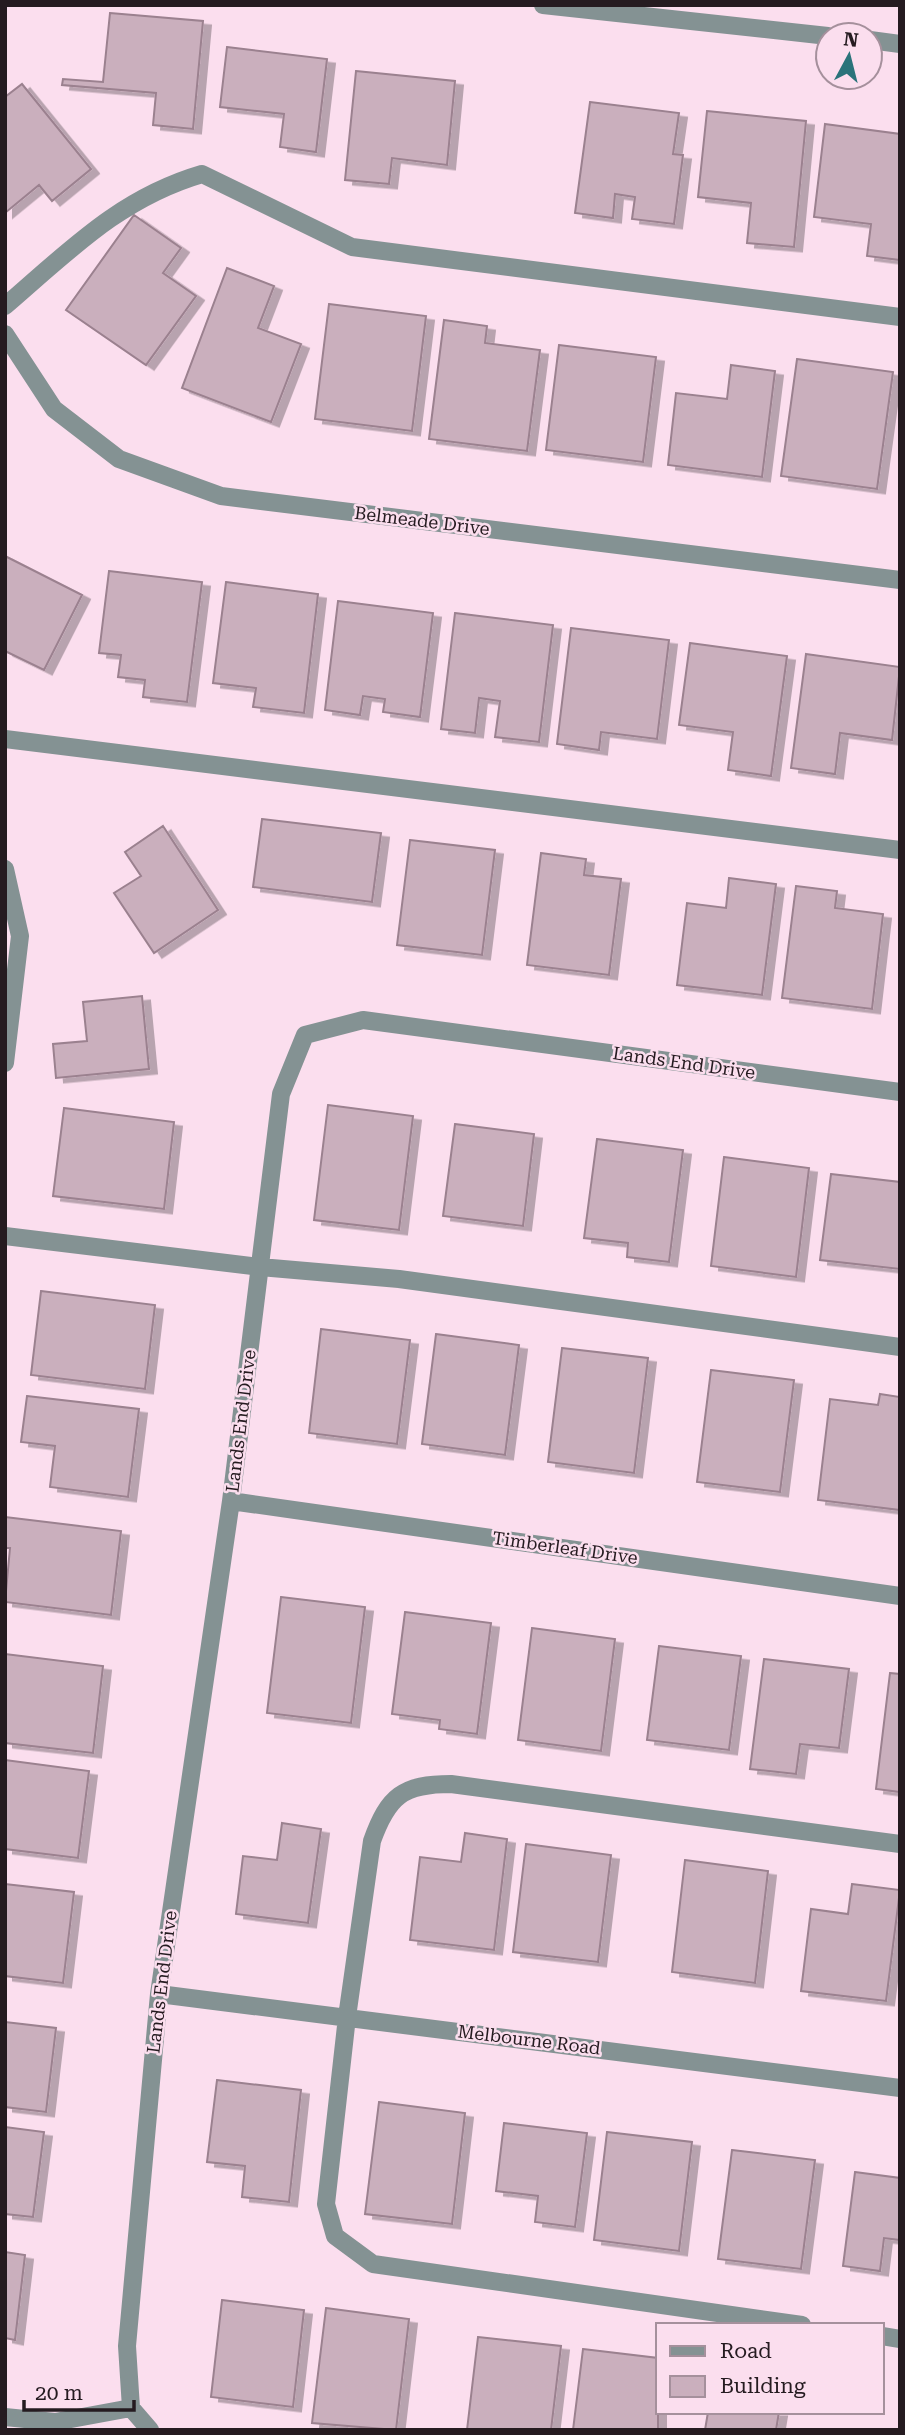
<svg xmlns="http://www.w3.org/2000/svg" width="905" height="2435" viewBox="0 0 905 2435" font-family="'Roboto Serif',serif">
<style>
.building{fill:#caafbd;stroke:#9b818f;stroke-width:2;filter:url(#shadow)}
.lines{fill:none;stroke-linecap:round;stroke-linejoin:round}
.minor{stroke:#849293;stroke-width:18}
.labels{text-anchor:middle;stroke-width:5;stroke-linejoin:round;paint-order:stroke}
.street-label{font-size:18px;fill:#251b20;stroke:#fbdeee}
</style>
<defs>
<filter id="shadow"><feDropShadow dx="8" dy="4.5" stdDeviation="0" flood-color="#0004"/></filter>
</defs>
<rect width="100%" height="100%" fill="#fbdeee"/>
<path class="building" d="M110 13 203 21 193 129 153 125 156 93 62 85 63 79 103 82Z
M227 47 327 59 316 152 280 147 284 114 220 107Z
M356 71 455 81 447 165 392 158 389 184 345 180Z
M22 84 91 169 52 201 39 185 5 213V97Z
M590 102 679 113 673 154 683 155 674 224 632 219 635 197 615 194 613 218 575 213Z
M707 111 806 121 794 247 747 243 751 203 698 197Z
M825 124 900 134V260L867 256 871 224 814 217Z
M134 215 181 248 163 273 196 296 146 365 66 310Z
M227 268 274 286 258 328 301 344 271 422 182 388Z
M329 304 426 316 412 431 315 419Z
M444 320 487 326 485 343 540 350 527 451 429 439Z
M559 345 656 357 643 462 546 450Z
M797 359 893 372 877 489 781 476Z
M731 365 775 371 762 477 668 465 676 393 727 399Z
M5 556 82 595 44 670 5 651Z
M109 571 202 582 187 702 143 697 145 680 118 677 121 655 99 653Z
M226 582 318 594 304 713 253 707 256 688 213 683Z
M338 601 433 613 420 717 383 712 385 699 363 696 360 715 325 710Z
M455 613 553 625 539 742 495 737 500 701 479 698 475 733 441 729Z
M571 628 669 640 657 739 601 732 599 750 557 744Z
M690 643 787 656 771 776 728 770 733 732 679 725Z
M806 654 900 667 892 740 840 733 835 774 791 768Z
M262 819 381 833 372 902 253 887Z
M163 826 218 910 154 953 114 893 141 876 125 852Z
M410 840 495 850 482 955 397 945Z
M541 853 586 859 584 875 621 879 609 975 527 965Z
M729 878 776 884 762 995 677 985 687 903 726 908Z
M796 886 837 891 835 908 883 914 872 1009 782 998Z
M142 996 149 1069 56 1078 53 1044 87 1041 83 1002Z
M328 1105 413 1116 399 1230 314 1220Z
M64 1108 174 1122 164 1209 53 1196Z
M455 1124 534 1134 523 1226 443 1216Z
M597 1139 683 1150 669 1262 627 1257 628 1243 584 1238Z
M724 1157 809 1168 796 1277 711 1266Z
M831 1174 900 1182V1269L820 1260Z
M41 1291 155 1305 145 1389 31 1375Z
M321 1329 410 1340 397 1444 309 1433Z
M436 1334 519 1345 505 1455 422 1444Z
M562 1348 648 1358 634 1473 548 1462Z
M711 1370 794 1380 780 1492 697 1482Z
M880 1394 900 1397V1510L818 1500 830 1399 878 1405Z
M27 1396 139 1409 128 1497 50 1487 55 1446 21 1442Z
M5 1517 121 1531 111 1615 5 1602 10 1548H5Z
M281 1597 365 1607 351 1723 267 1713Z
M405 1612 491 1623 477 1734 439 1729 440 1720 392 1714Z
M532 1628 615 1639 601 1751 518 1740Z
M659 1646 741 1656 729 1750 647 1740Z
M5 1654 103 1666 93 1753 5 1743Z
M764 1659 849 1669 839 1748 800 1744 796 1774 750 1769Z
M890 1673 900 1674V1792L876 1789Z
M5 1760 89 1771 78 1858 5 1849Z
M282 1823 321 1829 308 1923 236 1914 243 1856 277 1860Z
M465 1833 507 1839 494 1950 410 1940 420 1857 461 1862Z
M526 1844 611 1855 598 1962 513 1952Z
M685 1860 768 1871 755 1983 672 1972Z
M5 1884 74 1892 63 1983 5 1976Z
M852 1884 900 1890 886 2001 801 1991 811 1909 848 1914Z
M5 2022 56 2028 46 2112 5 2107Z
M217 2080 301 2090 289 2202 242 2197 245 2166 207 2162Z
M379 2102 465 2113 452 2224 365 2214Z
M504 2123 587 2133 575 2227 535 2222 538 2196 496 2191Z
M5 2127 44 2132 33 2217 5 2214Z
M607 2132 692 2142 679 2251 594 2240Z
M732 2150 815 2160 801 2269 718 2259Z
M855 2172 900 2178V2240L884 2238 880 2271 843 2266Z
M5 2252 25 2255 15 2340 5 2338Z
M222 2300 304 2310 293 2407 211 2397Z
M326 2308 409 2319 396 2430 312 2423Z
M478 2337 561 2346 551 2430H467Z
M583 2349 658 2358V2430H573Z
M708 2412H779L776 2430H705Z"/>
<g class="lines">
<path class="minor" d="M543 5 828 36
M870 40 900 44
M5 306C69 251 120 198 202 174L352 247 900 317
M5 334 54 409 119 459 221 496 900 580
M5 739 900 850
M5 869 20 936 5 1063
M5 1236 260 1267 399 1279 900 1347
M231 1501 900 1596
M159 1994 900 2088
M802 2325 373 2264 335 2236 326 2204 347 2017 372 1841C388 1796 403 1784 451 1784L900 1844
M882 2336 900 2339
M131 2408 127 2346 159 1994 231 1501 281 1094 305 1035 363 1020 900 1092
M131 2408 150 2430
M5 2417 55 2422 131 2408"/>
</g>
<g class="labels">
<g class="street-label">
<text transform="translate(422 521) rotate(7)" y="6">Belmeade Drive</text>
<text transform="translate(684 1063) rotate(8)" y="6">Lands End Drive</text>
<text transform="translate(241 1421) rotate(-83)" y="6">Lands End Drive</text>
<text transform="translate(565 1548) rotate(8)" y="6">Timberleaf Drive</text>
<text transform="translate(162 1982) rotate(-83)" y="6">Lands End Drive</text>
<text transform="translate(529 2040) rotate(7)" y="6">Melbourne Road</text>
</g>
</g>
<rect width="905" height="2435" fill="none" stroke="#251b20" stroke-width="14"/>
<rect x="656" y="2323" width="228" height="91" fill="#fbdeee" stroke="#a5909c" stroke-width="2"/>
<rect x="670" y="2346" width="35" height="10" fill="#849293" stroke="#a5909c" stroke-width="2"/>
<text x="720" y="2358" font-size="21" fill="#251b20">Road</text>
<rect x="670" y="2376" width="35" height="21" fill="#caafbd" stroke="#a5909c" stroke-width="2"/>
<text x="720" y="2393" font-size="21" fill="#251b20">Building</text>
<g transform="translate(849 56) rotate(7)"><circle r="33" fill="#fbdeee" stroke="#a5909c" stroke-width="2"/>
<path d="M0-5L12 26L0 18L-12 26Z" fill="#2a737a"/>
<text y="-10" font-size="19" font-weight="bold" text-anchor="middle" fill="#251b20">N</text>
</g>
<path d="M24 2400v10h110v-10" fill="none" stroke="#251b20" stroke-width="3.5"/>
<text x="35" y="2400" font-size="21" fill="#251b20" stroke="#fbdeee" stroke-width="5" paint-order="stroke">20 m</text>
</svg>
